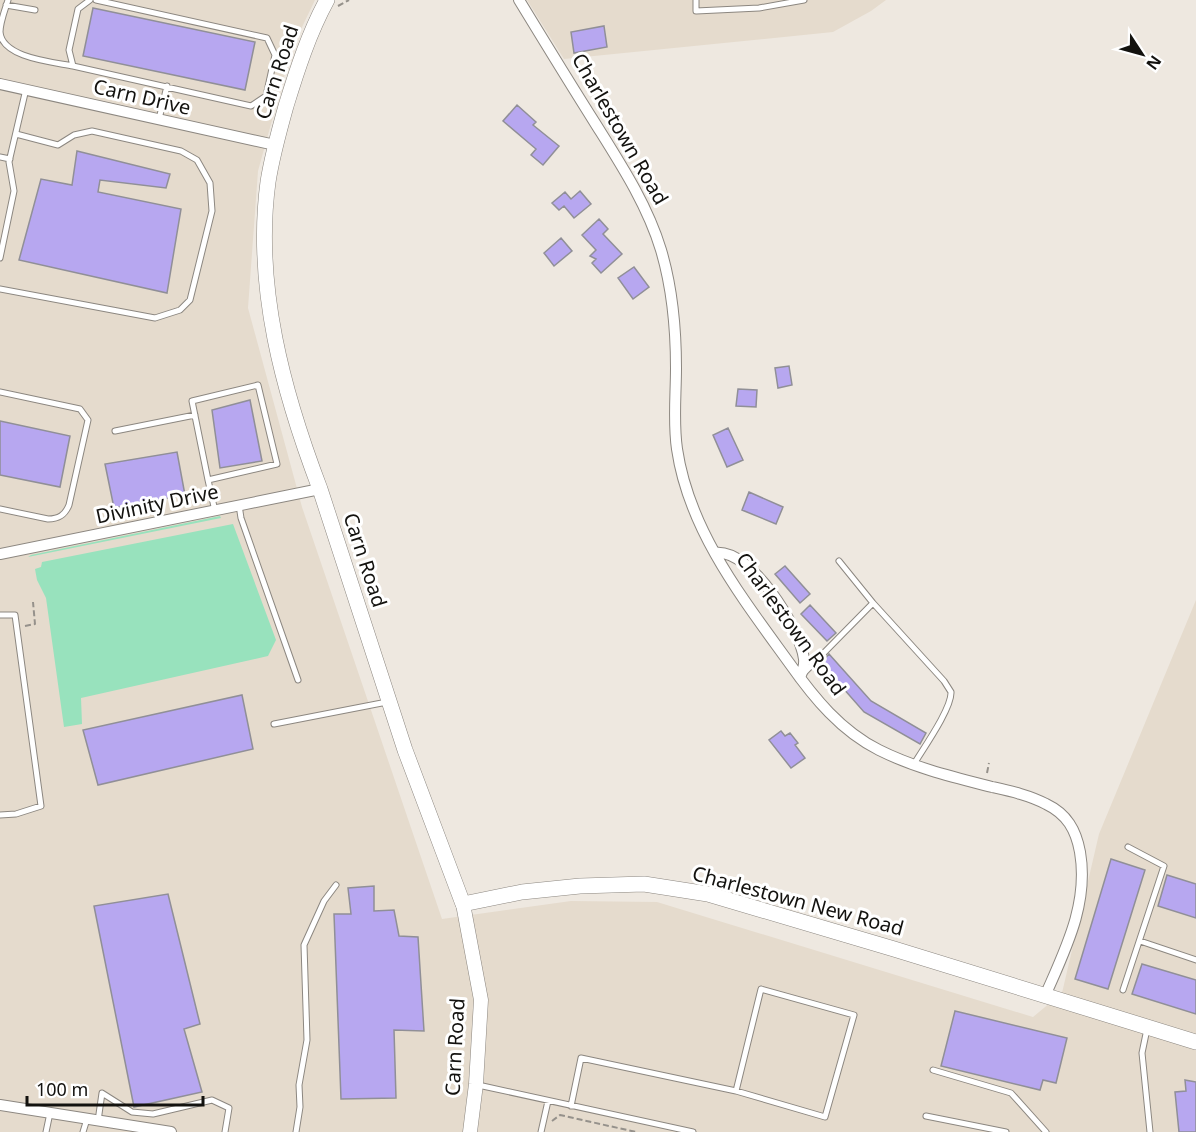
<svg xmlns="http://www.w3.org/2000/svg" width="1196" height="1132" viewBox="0 0 1196 1132" font-family="'Noto Sans',sans-serif">
<style>
.built{fill:#e5dbcd}
.green{fill:#98e2bd}
.building{fill:#b7a7f0;stroke:#908f97;stroke-width:1.5}
.lines{fill:none;stroke-linecap:round;stroke-linejoin:round}
.service-casing{stroke:#8c8780;stroke-width:7}
.minor-casing{stroke:#8c8780;stroke-width:12}
.tertiary-casing{stroke:#8c8780;stroke-width:15}
.secondary-casing{stroke:#8c8780;stroke-width:16}
.path{stroke:#95918b;stroke-width:2;stroke-dasharray:6 3;stroke-linecap:butt}
.service{stroke:#fff;stroke-width:5}
.minor{stroke:#fff;stroke-width:10}
.tertiary{stroke:#fff;stroke-width:14}
.secondary{stroke:#fff;stroke-width:15}
.labels{text-anchor:middle;stroke-width:6;stroke-linejoin:round;paint-order:stroke}
.street-label{font-size:20px;fill:#13120f;stroke:#fff}
</style>
<rect width="100%" height="100%" fill="#eee8e0"/>
<path class="built" d="M0 0H315L292 48 258 171 248 308 302 507 442 919 571 901 657 902 1033 1017 1062 993 1099 834 1196 600V1132H0Z
M527 0H886L871 11 833 32 564 59Z"/>
<path class="green" d="M220 516 221 518 28 557 31 555Z
M233 524 276 640 268 656 81 698 82 724 64 727 46 598 37 580 35 569 41 567 42 562Z"/>
<path class="building" d="M93 8 255 42 245 90 83 56Z
M604 26 607 47 574 53 571 32Z
M517 105 536 122 533 125 559 146 543 165 531 155 536 149 503 121Z
M77 151 170 174 166 188 100 180 98 192 181 209 167 293 19 260 41 179 72 185Z
M580 191 591 204 574 218 564 206 559 210 552 203 565 192 571 199Z
M599 219 608 229 603 234 622 254 601 273 592 263 596 259 590 256 596 250 582 235Z
M561 238 572 251 554 266 544 253Z
M634 267 649 287 633 299 618 278Z
M789 366 792 385 778 388 775 368Z
M738 389 757 390 756 407 736 406Z
M250 400 262 461 220 468 212 410Z
M0 421 70 436 60 487 0 475Z
M728 428 743 460 727 467 713 435Z
M177 452 185 495 114 508 105 464Z
M749 492 783 507 776 524 742 510Z
M785 566 810 594 800 603 775 574Z
M810 605 836 633 827 641 801 614Z
M829 654 871 701 926 733 920 744 864 712 821 663Z
M242 695 253 749 98 785 83 730Z
M781 731 785 736 790 733 798 743 795 745 805 758 791 768 769 740Z
M1111 859 1145 870 1108 989 1075 979Z
M1167 875 1196 884V918L1158 906Z
M374 886V911L394 910 399 936 418 937 424 1031 394 1030 396 1098 341 1099 334 914H351L348 888Z
M168 894 200 1024 184 1029 202 1092 134 1107 94 906Z
M1142 964 1196 980V1014L1132 994Z
M955 1011 1067 1038 1056 1083 1043 1080 1040 1090 941 1066Z
M1185 1080 1196 1082V1132H1179L1175 1092 1186 1091Z"/>
<g class="lines">
<defs>
<path id="service" d="M8 0C5 10 0 22 0 32 2 58 53 62 73 66
M90 0 78 9 69 50 73 66 251 106 266 96 275 55 267 38 96 0
M696 0V11L759 8 804 0
M6 5 35 10
M159 119 167 86
M0 157 10 159
M0 258 14 191 9 162 26 89
M0 289 155 318 180 310 190 300 212 211 210 183 197 160 181 151 92 131 74 135 58 145 16 134
M0 392 80 409 88 420 69 505C65 515 59 519 48 519L0 509
M115 431 195 415
M208 480 192 401 258 385 277 464 208 480 215 511
M239 505 241 518 298 680
M839 561 873 603 944 681 951 692C952 708 923 749 914 764
M0 615H15L41 806 16 814 0 815
M805 672 873 603
M274 724 387 702
M1140 941 1196 960
M1123 990 1164 866 1128 847
M1147 1029 1142 1053 1150 1132
M933 1070 1011 1093 1046 1132
M478 1085 693 1132
M571 1106 581 1058 736 1091 761 989 854 1015 825 1117 736 1091
M926 1116 1006 1132
M98 1121 102 1093 132 1112 153 1114 212 1100 229 1108 225 1132
M46 1132 50 1113
M83 1132 87 1119
M296 1132 300 1107 299 1085 307 1040 304 945 324 901 336 885
M541 1132 548 1101"/>
<path id="minor" d="M519 0C544 41 569 82 595 123 620 163 647 204 661 250 672 287 676 329 676 368 676 395 673 422 677 449 689 531 743 599 790 664 814 698 841 731 879 750 915 768 953 777 992 787 1010 791 1029 795 1046 804 1067 814 1076 830 1080 852 1089 904 1065 950 1045 996
M0 84 275 145
M715 553C751 548 800 628 804 659 805 666 802 672 800 678
M0 554 320 489
M0 1105 171 1132"/>
<path id="tertiary" d="M463 904 481 1000 476 1084 470 1132"/>
<path id="secondary" d="M327 0C309 33 297 70 286 106 279 131 272 156 268 182 254 286 283 392 320 489L405 750 463 904 522 892 580 886 644 884 708 894 894 949 1196 1042"/>
</defs>
<use href="#service" class="service-casing"/>
<use href="#minor" class="minor-casing"/>
<use href="#tertiary" class="tertiary-casing"/>
<use href="#secondary" class="secondary-casing"/>
<path class="path" d="M338 6 349 0
M25 626 35 624 33 602
M987 773 989 763
M552 1121 560 1115 636 1132"/>
<use href="#service" class="service"/>
<use href="#minor" class="minor"/>
<use href="#tertiary" class="tertiary"/>
<use href="#secondary" class="secondary"/>
</g>
<g class="labels">
<g class="street-label">
<text transform="translate(277 72) rotate(-72)" y="7">Carn Road</text>
<text transform="translate(142 97) rotate(13)" y="7">Carn Drive</text>
<text transform="translate(620 129) rotate(60)" y="7">Charlestown Road</text>
<text transform="translate(157 504) rotate(-12)" y="7">Divinity Drive</text>
<text transform="translate(365 560) rotate(72)" y="7">Carn Road</text>
<text transform="translate(791 624) rotate(54)" y="7">Charlestown Road</text>
<text transform="translate(798 901) rotate(15)" y="7">Charlestown New Road</text>
<text transform="translate(455 1047) rotate(-87)" y="7">Carn Road</text>
</g>
</g>
<g transform="translate(1142 54) rotate(126)" stroke="#ffffff" stroke-width="4.5" paint-order="stroke">
<path d="M0-4.5L10 22L0 15L-10 22Z" fill="#13120f"/>
<text y="-9" font-size="16" font-weight="bold" text-anchor="middle" fill="#13120f">N</text>
</g>
<path d="M27 1096v9h176v-9" fill="none" stroke="#13120f" stroke-width="3"/>
<text x="36" y="1096" font-size="18" fill="#13120f" stroke="#ffffff" stroke-width="4.5" paint-order="stroke">100 m</text>
</svg>
